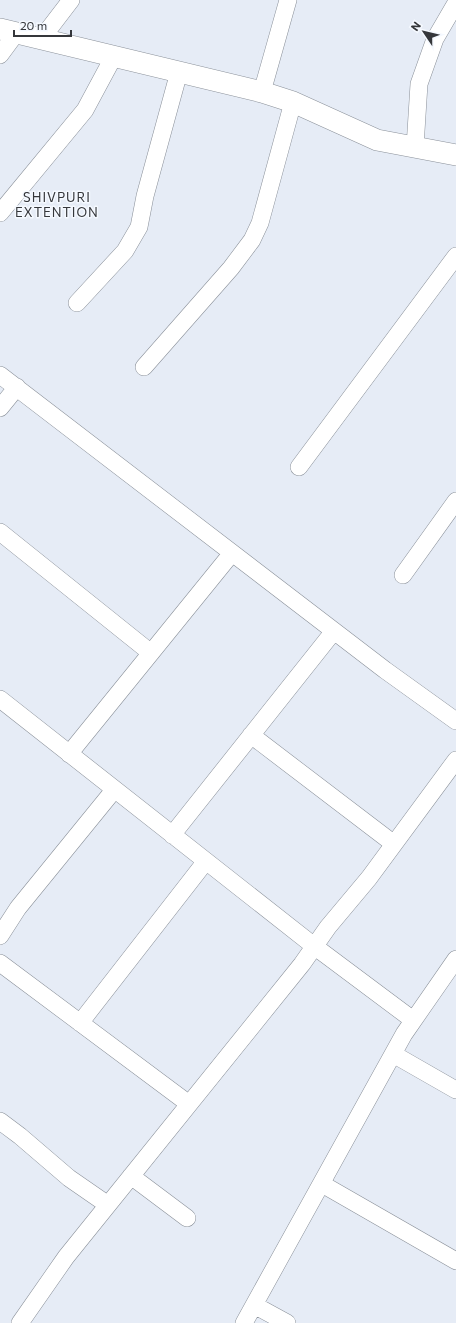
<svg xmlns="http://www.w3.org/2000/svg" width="456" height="1323" viewBox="0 0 456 1323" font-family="Commissioner,sans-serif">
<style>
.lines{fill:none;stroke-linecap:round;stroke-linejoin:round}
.minor-casing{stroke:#8a9099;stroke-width:18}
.tertiary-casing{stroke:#8a9099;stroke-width:22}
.minor{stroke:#fff;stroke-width:17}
.tertiary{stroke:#fff;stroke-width:21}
.labels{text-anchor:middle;stroke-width:3;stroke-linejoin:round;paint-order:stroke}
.quarter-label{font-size:13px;letter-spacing:1px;fill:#35373b;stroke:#f5f9ff}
</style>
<rect width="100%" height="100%" fill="#e6ecf6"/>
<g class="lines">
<defs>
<path id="minor" d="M42 38 71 0
M0 55 17 32
M262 92 288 0
M415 147 419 84 435 39 456 3
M0 213 85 110 114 56
M77 303 125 251 139 227 145 196 179 72
M144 367 231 268 252 240 260 223 293 102
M0 375 385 670 456 721
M0 408 17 387
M299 467 456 256
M0 532 151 653
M403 575 456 501
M0 699 314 946 413 1020
M251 735 394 844
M69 754 232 553
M172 835 334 631
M0 936 18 908 114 790
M0 963 189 1104
M80 1023 206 861
M393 1054 456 1090
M0 1121 20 1136 69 1178 108 1205
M131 1176 187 1218
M322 1184 456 1261
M254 1305 287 1323
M20 1323 66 1257 302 964 328 927 369 878 456 760
M244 1323 404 1034 456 959"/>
<path id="tertiary" d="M0 29 262 92 293 102 377 140 456 155"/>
</defs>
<use href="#minor" class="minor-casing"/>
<use href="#tertiary" class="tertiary-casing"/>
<use href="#minor" class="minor"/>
<use href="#tertiary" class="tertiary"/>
</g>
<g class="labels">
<g class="quarter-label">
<text x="57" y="202">SHIVPURI<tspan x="57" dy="15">EXTENTION</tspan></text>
</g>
</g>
<g transform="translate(424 32) rotate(305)" stroke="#f5f9ff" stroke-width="3" paint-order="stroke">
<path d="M0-3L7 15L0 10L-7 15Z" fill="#35373b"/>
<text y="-6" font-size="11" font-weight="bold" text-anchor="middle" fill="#35373b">N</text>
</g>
<path d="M14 30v6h57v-6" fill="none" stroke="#35373b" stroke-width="2"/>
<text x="20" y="30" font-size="12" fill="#35373b" stroke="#f5f9ff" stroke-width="3" paint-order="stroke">20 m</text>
</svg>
